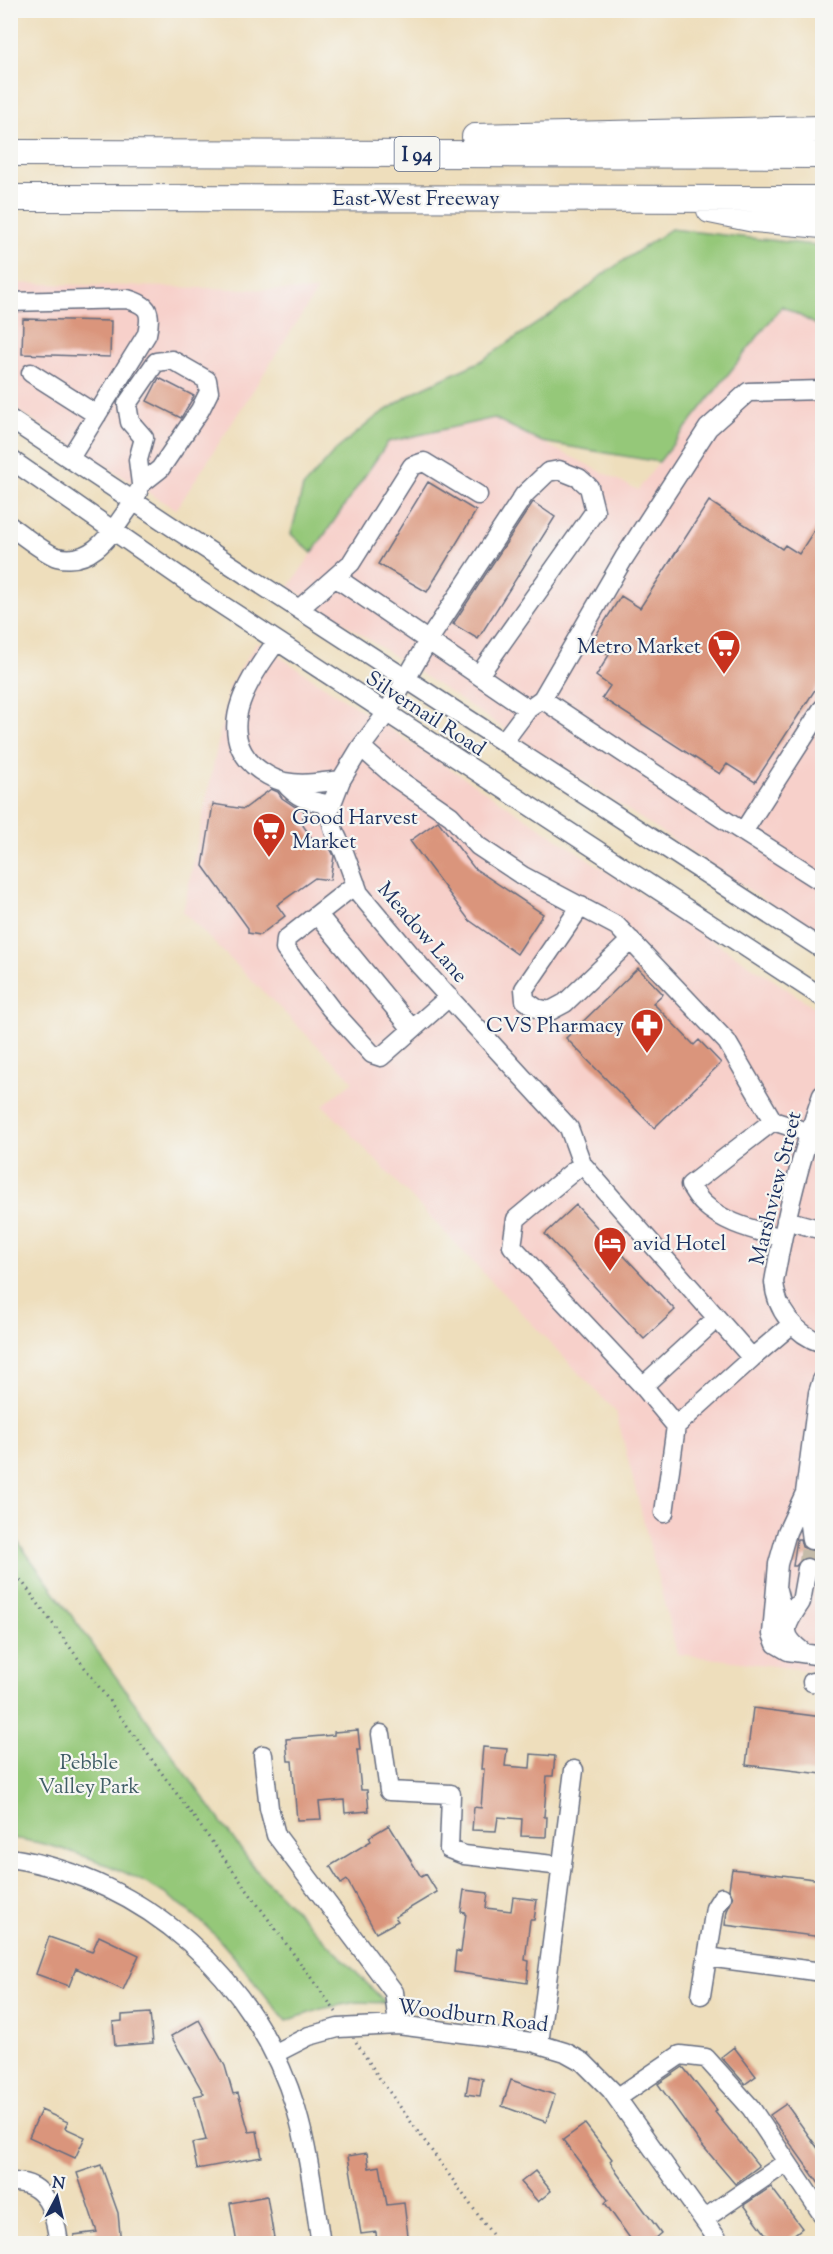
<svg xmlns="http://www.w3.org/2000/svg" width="833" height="2254" viewBox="0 0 833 2254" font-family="'Sorts Mill Goudy',serif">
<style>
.built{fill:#f7d0ca}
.green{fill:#95c879;stroke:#587c6c;stroke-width:1.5}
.building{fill:#da957b}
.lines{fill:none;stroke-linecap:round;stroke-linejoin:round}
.minor-tunnel{stroke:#c4bba9;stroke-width:18;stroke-dasharray:18 9;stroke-linecap:butt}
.minor-casing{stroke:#656c7f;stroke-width:21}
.highway-casing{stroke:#656c7f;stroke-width:28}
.path{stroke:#656c7f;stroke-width:3;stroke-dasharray:1.5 4.5;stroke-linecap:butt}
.minor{stroke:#fff;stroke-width:18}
.highway{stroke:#fff;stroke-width:26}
.labels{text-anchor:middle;stroke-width:4.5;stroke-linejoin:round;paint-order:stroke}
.shield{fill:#f6f6f2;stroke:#5d6b8a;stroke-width:1.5}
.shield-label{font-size:20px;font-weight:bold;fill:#1b2f5e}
.street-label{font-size:21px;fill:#1b2f5e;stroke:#f6f6f2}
.poi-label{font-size:21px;fill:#1b2f5e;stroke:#f6f6f2;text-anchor:end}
.park-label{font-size:21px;fill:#405d66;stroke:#f6f6f2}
</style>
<rect width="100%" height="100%" fill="#f6f6f2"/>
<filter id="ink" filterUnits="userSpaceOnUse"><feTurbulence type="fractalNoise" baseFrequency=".0167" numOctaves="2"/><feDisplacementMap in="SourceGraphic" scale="12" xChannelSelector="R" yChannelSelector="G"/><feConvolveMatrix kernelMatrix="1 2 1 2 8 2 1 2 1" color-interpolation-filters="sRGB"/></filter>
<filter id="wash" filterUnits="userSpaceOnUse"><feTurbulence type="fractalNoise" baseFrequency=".008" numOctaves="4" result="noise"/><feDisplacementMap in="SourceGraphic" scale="24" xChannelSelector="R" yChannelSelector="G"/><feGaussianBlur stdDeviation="1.35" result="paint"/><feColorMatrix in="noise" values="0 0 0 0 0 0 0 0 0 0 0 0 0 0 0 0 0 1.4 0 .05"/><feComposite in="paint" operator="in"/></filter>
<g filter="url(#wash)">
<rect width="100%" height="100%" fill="#eedebc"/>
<path class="built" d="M10 283 317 291 176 510 11 407Z
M777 304 822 326V938L289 587 388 442 494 418 638 490Z
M257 642 822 1012V1672L677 1654 616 1412 323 1105 353 1081 183 912 230 685Z"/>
<path class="green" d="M671 229 822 246V328L782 306 659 462 542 442 494 418 388 442 312 553 291 534 303 487 336 450 377 416 416 391 481 361 579 295 602 275Z
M11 1532 255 1869 386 2003 356 2002 321 2009 286 2021C256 1985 230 1947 195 1916 152 1878 67 1845 11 1838Z"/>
<g id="blocks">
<path class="building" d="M23 319 111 321 110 357 22 354Z
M159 378 194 396 181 418 147 401Z
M428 482 476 511 427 592 378 564Z
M709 501 782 549 785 545 799 554 822 518V679L755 782 727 764 720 774 602 698 610 686 596 676 609 655 591 643 621 596 640 608Z
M533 502 555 517 478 639 453 624Z
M271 789 278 792 282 798 294 806 304 810 302 824 318 847 330 848 334 856 330 880 315 878 277 905 285 916 260 935 248 933V928L203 866 213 804 244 809Z
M438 821 474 868 543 914 517 954 469 920 410 841Z
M638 968 663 994 653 1003 694 1045 699 1040 721 1063 654 1128 566 1038Z
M576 1205 675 1310 644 1339 545 1234Z
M797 1539H800L802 1547 812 1551 818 1549 822 1542V1570L818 1569 815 1560 808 1557 803 1558 796 1566H793Z
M753 1708 822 1717V1774L746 1765Z
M358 1730 360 1750H357L361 1790H367L369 1811 345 1813 344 1800 319 1802 321 1819 297 1820 292 1761H288L286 1739 334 1735V1732Z
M483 1747 507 1749 505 1766 530 1768 531 1754 555 1756 553 1776H547L544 1817H547L546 1837 521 1836 522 1819 498 1817 496 1831 472 1830 474 1807 481 1808 484 1769H481Z
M389 1825 421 1877 426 1874 437 1892 395 1917 398 1921 376 1933 347 1880 341 1884 330 1866 371 1841 369 1837Z
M732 1869 822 1880V1937L725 1925 727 1911 733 1898 729 1889Z
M464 1890 488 1893 486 1908 511 1911 513 1897 537 1900 534 1920H530L525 1960 529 1961 527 1983 454 1972 456 1951 461 1952 466 1913 461 1912Z
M99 1936 139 1955 123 1990 76 1968 69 1986 36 1974 49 1937 92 1952Z
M150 2013 153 2043 115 2046 113 2022 122 2021V2015Z
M199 2020 225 2066 233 2094 238 2093 249 2132 257 2131 262 2157 197 2169 192 2143 206 2140 194 2096 204 2094 171 2036Z
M734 2047 756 2076 745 2084 721 2057Z
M683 2067 717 2110 715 2112 759 2166 735 2184 701 2144 658 2084Z
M469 2076 483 2079 480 2096 466 2094Z
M511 2080 555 2095 546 2122 502 2106Z
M786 2104 822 2154V2188L770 2115Z
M41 2110 68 2122 65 2128 85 2137 75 2158 29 2137Z
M585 2124 612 2159 610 2161 617 2173 661 2233 648 2244H634L605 2203 608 2200 563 2140Z
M367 2153 369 2168 380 2166 387 2205 404 2203 409 2244H377L376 2232 361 2234 348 2156Z
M101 2165 118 2213 121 2244H74V2235L97 2232 77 2173Z
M535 2171 551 2191 538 2202 521 2182Z
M771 2187 802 2228 782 2244H773L744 2205Z
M267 2196 274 2238 237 2244 230 2203Z"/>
</g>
</g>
<g filter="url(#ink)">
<use href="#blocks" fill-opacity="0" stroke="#656c7f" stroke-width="1.5"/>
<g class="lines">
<path class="minor-tunnel" d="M807 1568 811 1540"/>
<defs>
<path id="minor" d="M10 302 127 299C149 305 152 312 147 334L70 458
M172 360 207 380 209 392 200 410 160 469 141 484 138 460 144 438 130 422 127 404 156 362Z
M31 373 97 415
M10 419 177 530 822 949
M10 459 199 590 822 997
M10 526C21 534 46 554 57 557 96 567 114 527 134 501L138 492
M335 577 528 709
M299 609 351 563 412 466 424 462 478 495
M277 641C252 674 214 728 253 765 261 772 274 780 285 782 303 786 323 782 341 780
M479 675 595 511 589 487 579 478 559 470 548 472 524 495 428 641 386 714 361 747 341 780 329 811 334 831 344 852 359 893 420 966 569 1128 582 1164 752 1358 791 1325
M542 699 624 558 708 428 748 392 822 390
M504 741 528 709 542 699 723 819 822 882
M361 747 396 778 451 816 478 846 523 876 617 926 727 1042 773 1121 810 1133
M284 782C298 800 311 801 332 805
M743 832 822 709
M356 884 286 939 285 949 331 1009 372 1054 381 1057 449 997
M581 906 524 989 525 1000 536 1008 550 1011 565 1003 631 940
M318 915 412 1029
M822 1095C801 1156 785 1218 774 1282 776 1310 795 1334 822 1343
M773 1121 690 1185C694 1191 698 1199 704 1204 725 1224 756 1230 782 1238
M582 1164 516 1219 512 1246 643 1386
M786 1220 822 1230
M717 1318 643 1386 676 1426 752 1358
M805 1493 787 1532 778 1564 772 1634 776 1644 788 1651 822 1656
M664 1513 676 1426
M811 1540 805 1493 818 1393 822 1380
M777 1590 780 1602 785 1608 792 1609 801 1602 807 1568
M801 1602C786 1625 778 1633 803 1652
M812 1682 822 1684
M381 1734 389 1791 451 1794 449 1849 464 1855 562 1866
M263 1755 269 1808 276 1835 394 1992 398 2025
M10 1858C146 1879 256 1978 296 2109 309 2152 314 2199 321 2244
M707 1957 822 1972
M701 1995 715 1908 722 1897
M539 2044 574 1770
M274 2054 309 2036 338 2028 398 2025 532 2042 565 2052 583 2062 611 2090 721 2244
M617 2098 680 2055 706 2058 751 2108 822 2214
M10 2182C48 2180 55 2214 59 2244
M704 2219 787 2162"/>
<path id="highway" d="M475 137 822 129
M10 153 822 155
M10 198 822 199
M710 210 754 219 822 225"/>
</defs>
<use href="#minor" class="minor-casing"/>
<use href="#highway" class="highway-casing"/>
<path class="path" d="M10 1565 336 2012
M356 2042 380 2079 499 2244"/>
<use href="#minor" class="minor"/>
<use href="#highway" class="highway"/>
</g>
</g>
<defs>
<symbol id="supermarket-pin" viewBox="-11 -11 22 30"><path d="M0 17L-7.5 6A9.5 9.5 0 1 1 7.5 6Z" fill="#c8321e" stroke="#f6f6f2"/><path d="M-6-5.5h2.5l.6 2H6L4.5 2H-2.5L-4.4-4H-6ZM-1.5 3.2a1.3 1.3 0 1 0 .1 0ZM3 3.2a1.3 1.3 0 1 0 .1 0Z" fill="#fff"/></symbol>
<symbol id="pharmacy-pin" viewBox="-11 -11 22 30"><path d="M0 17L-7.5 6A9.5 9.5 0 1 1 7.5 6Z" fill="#c8321e" stroke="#f6f6f2"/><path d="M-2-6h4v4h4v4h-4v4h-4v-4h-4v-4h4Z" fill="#fff"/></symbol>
<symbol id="hotel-pin" viewBox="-11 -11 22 30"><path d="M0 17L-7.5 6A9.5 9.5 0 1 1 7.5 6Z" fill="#c8321e" stroke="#f6f6f2"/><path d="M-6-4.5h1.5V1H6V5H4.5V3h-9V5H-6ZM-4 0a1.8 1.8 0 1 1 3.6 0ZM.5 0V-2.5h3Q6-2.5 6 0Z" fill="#fff"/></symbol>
</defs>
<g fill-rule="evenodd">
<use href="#supermarket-pin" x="705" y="627" width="38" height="52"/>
<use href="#supermarket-pin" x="250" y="810" width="38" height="52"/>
<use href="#pharmacy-pin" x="628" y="1006" width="38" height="52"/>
<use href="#hotel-pin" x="591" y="1224" width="38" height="52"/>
</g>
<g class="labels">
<rect class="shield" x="394.5" y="137" width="45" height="34" rx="4.5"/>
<g class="shield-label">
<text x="417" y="161">I 94</text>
</g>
<g class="street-label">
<text x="416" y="205">East-West Freeway</text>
<text transform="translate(426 713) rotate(33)" y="7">Silvernail Road</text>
<text transform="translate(423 932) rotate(49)" y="7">Meadow Lane</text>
<text transform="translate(775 1188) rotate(-76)" y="7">Marshview Street</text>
<text transform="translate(473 2015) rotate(7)" y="7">Woodburn Road</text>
</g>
<g class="poi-label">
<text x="701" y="653">Metro Market</text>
<text x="292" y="824" text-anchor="start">Good Harvest<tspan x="292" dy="24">Market</tspan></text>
<text x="624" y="1032">CVS Pharmacy</text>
<text x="633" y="1250" text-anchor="start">avid Hotel</text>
</g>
<g class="park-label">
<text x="89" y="1769">Pebble<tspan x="89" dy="24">Valley Park</tspan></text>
</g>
</g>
<rect width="833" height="2254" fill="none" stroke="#f6f6f2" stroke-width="36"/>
<g transform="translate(57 2197) rotate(7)" stroke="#f6f6f2" stroke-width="4.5" paint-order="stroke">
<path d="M0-4.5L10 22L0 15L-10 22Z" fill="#1b2f5e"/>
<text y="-9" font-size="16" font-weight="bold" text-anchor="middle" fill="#1b2f5e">N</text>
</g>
</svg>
